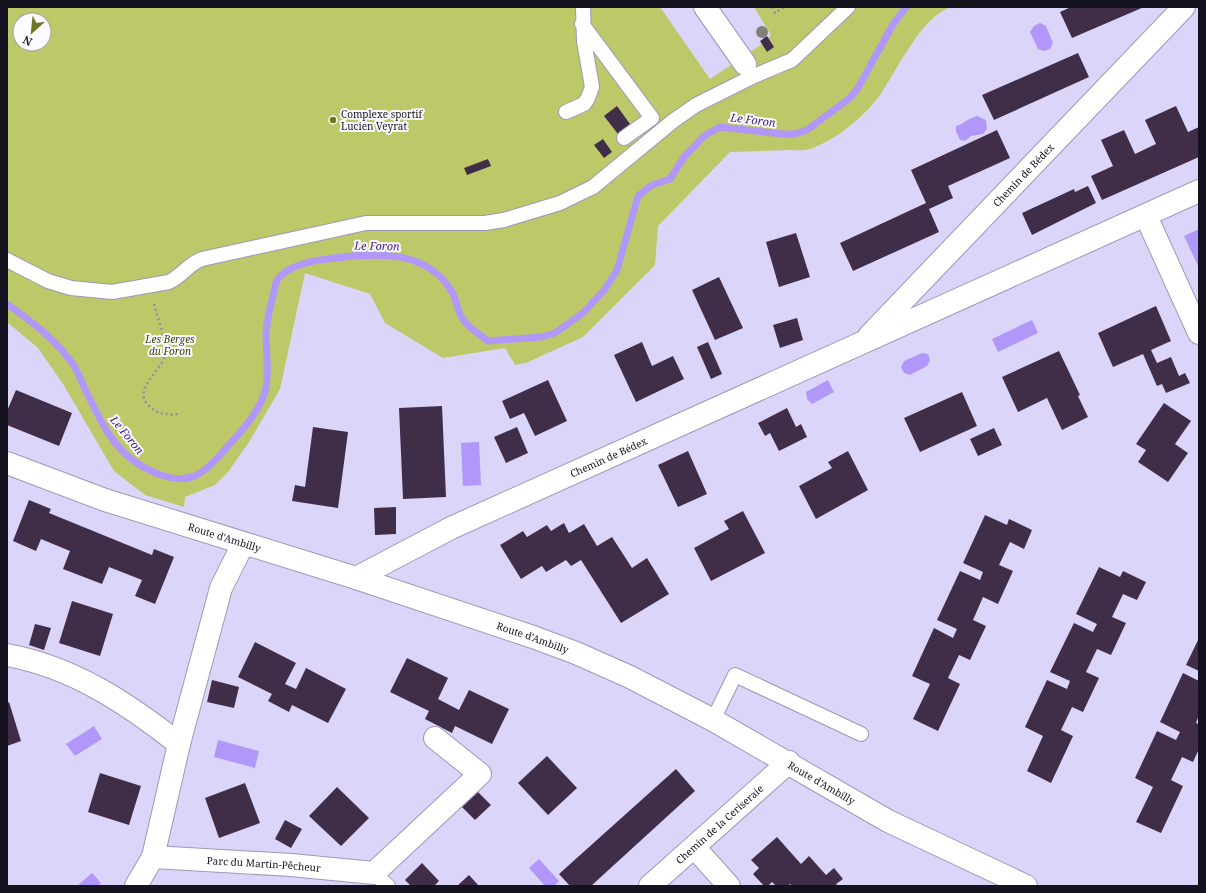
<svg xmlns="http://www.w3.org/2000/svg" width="1206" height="893" viewBox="0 0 1206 893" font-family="'Noto Serif',serif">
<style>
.green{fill:#bdc868;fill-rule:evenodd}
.water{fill:#b197f9}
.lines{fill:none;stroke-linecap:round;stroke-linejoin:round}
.stream{stroke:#b197f9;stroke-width:7}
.building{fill:#402e48}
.service-casing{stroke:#9f97ba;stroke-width:16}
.minor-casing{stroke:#9f97ba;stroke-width:24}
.tertiary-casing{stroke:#9f97ba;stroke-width:24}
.path{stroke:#948eaa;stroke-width:2.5;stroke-dasharray:2 3;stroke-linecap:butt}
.service{stroke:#fff;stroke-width:14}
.minor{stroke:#fff;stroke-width:22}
.tertiary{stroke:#fff;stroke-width:22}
.tree{fill:#828178}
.poi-dot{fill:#6f7721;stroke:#fcfbff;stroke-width:1.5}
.labels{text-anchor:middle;stroke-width:4;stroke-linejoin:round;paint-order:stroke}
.poi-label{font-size:10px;fill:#15121f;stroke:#fcfbff;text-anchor:start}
.street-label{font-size:10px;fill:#15121f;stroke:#fcfbff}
.park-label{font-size:10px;font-style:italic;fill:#393d0d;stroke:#fcfbff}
.water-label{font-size:11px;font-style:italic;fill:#421084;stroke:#fcfbff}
</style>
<rect width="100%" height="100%" fill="#dcd5fa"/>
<path class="green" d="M7 7H660L710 79 759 46 771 35 754 7H952C921 15 896 73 878 98 861 119 836 140 810 149 804 151 795 150 789 150 769 151 750 151 730 152L658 226 655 265 583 337 526 363 515 365 505 348 443 358 385 323 370 294 305 273 280 389 249 442 228 472 215 485 185 497 184 507 145 495 114 471 63 384 38 348 7 322ZM20 20H44V44H20Z"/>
<path class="water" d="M1040 23 1046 26 1053 43 1050 49 1044 51 1038 49 1030 32 1034 26Z
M977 116 986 120 987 129 983 134 971 136 965 141 960 140 956 131V126C964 124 968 118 977 116Z
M1199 229V265L1198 266 1184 236Z
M1032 320 1038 333 998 352 992 339Z
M922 353 928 354 930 360 927 366 910 375 904 373 901 367 904 361Z
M828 380 834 392 812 404 807 399 806 392Z
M479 442 481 485 463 486 461 443Z
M94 726 102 739 75 756 66 744Z
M218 740 259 751 255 768 214 757Z
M539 859 559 881 554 886H545L529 868Z
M92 873 101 883 98 886H77Z"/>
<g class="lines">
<path class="stream" d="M7 304C31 321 54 338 72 363 78 370 81 381 85 389 105 430 118 461 164 476 191 484 203 474 221 454 237 435 261 413 266 387 269 370 266 350 266 333 267 316 273 298 276 282 285 266 310 261 327 259 371 253 428 247 453 294 456 300 457 308 460 314 465 326 478 333 488 341L541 337 555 333 583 313 605 289 617 270 638 196 652 185 670 179 684 157 704 136 720 127 782 134H795L807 130 850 98 858 88 892 26 906 7"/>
</g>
<path class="building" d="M1071 7H1144L1072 38 1060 12Z
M767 36 774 47 767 52 760 41Z
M1078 53 1089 77 994 120 982 95Z
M617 106 630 124 618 134 604 116Z
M1176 106 1188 132 1199 127V157L1102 200 1091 176 1113 166 1101 140 1124 130 1135 154 1156 144 1145 120Z
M997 130 1010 158 948 186 953 198 929 209 939 232 853 271 840 243 926 203 911 170Z
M603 139 612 152 604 158 594 145Z
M488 159 491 166 467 175 464 168Z
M1088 186 1096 203 1032 235 1022 213 1074 189 1075 192Z
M796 233 810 277 779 287 766 242Z
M719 277 743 328 715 340 692 290Z
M1156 306 1171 341 1151 350 1157 363 1171 357 1179 376 1185 373 1190 383 1166 393 1162 384 1157 386 1143 354 1113 367 1098 333Z
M797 318 803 340 780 348 773 325Z
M642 342 652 366 673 356 684 379 636 402 614 355Z
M708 342 722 374 711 379 697 347Z
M1059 351 1080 395 1078 396 1088 417 1062 430 1047 398 1018 412 1002 377Z
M548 380 567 421 535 436 524 413 510 419 502 401Z
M16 390 72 413 59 446 7 425V411Z
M962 392 977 426 920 452 904 418Z
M1164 403 1191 421 1175 444 1188 453 1168 482 1138 462 1146 450 1136 444Z
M442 406 446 497 403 499 399 408Z
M787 408 796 427 801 424 807 437 779 451 770 433 765 436 758 423Z
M313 427 348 432 338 508 292 501 295 485 305 487Z
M517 427 528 453 506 463 494 437Z
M994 428 1002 445 978 456 970 439Z
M688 451 707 494 678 507 658 465Z
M848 451 868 490 816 519 799 486 832 468 828 462Z
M29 500 51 509 49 513 152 555 154 549 174 557 155 604 135 596 142 580 109 567 102 584 63 569 70 551 41 539 36 551 13 541Z
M396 507V534L375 535 374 508Z
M743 511 765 553 711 581 694 548 729 529 724 521Z
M985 515 1007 525 1009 519 1032 530 1024 549 1010 542 999 565 1013 571 998 604 983 597 973 620 986 626 970 660 959 655 948 678 960 684 938 731 913 719 930 684 912 676 934 628 953 638 957 629 937 620 960 571 980 580 983 572 963 563Z
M564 523 569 533 584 524 597 546 612 537 632 568 647 558 669 594 621 623 581 560 571 566 566 560 546 572 542 566 521 579 500 545 523 531 527 537 547 525 551 531Z
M1099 567 1120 577 1123 571 1146 582 1137 600 1123 594 1112 617 1126 623 1111 655 1097 649 1086 672 1099 678 1083 712 1072 707 1061 730 1073 736 1051 783 1027 771 1043 736 1025 727 1047 680 1067 689 1070 681 1050 672 1074 623 1093 632 1097 624 1076 614Z
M72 601 113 614 100 656 59 643Z
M35 624 51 628 44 650 29 645Z
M1199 638V671L1186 665Z
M255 642 296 663 285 684 296 689 306 668 346 689 328 723 292 705 289 712 268 701 272 694 238 677Z
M407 658 448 678 438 699 459 710 469 690 509 709 492 744 455 726 452 733 425 719 429 711 390 692Z
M1183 673 1199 681V715L1196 723 1199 724V749L1193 762 1182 757 1171 780 1183 786 1161 833 1136 822 1153 787 1135 778 1157 731 1176 740 1180 732 1160 722Z
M212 680 239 687 234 708 207 702Z
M9 702 21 741 7 746V703Z
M547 756 577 788 548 815 518 783Z
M676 769 695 791 591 886H570L559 874Z
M100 773 141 786 129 825 88 812Z
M245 783 260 823 219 838 205 798Z
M337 787 369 818 341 846 309 816Z
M478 792 491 805 475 820 462 807Z
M285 820 302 829 291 848 275 839Z
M777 837 801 864 809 856 826 875 834 868 843 879 836 884 838 886H792L790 884 788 886H776L772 882 768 886H764L753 874 759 868 751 860Z
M422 863 439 881 434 886H411L405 880Z
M469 875 479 886H457Z"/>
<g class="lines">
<defs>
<path id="service" d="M582 24 652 118 624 138
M566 112 584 104 588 98 592 87 584 41 583 7
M7 260 48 281 71 288 112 292 169 282C182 276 188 264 202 259L366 223H485L504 220 560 203 593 187 673 121 696 105 754 76 792 60 848 7
M713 720 735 675 861 734
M374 873 388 886"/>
<g id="minor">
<path d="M705 7 745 64"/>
<path d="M1146 216 1199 333"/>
<path id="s1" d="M869 336 1184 7"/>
<path id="s2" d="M356 578 451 528 1199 191"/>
<path d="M7 655C73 667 127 703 179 744"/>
<path d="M694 847 729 886"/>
<path id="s3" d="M153 857 291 865 374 873 480 774 435 738"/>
<path d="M136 886 153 857 179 744 221 588 243 544"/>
<path id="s4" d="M650 886 789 762"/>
</g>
<g id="tertiary">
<path id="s5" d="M7 463 105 500 356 578 533 637 576 653 630 677 713 720 888 821 1026 886"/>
</g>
</defs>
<use href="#service" class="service-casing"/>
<use href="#minor" class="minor-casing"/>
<use href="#tertiary" class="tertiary-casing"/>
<path class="path" d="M772 7 775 13 784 7
M154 304C157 316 168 346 165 356 160 372 132 390 149 406 158 415 168 415 180 414"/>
<use href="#service" class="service"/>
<use href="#minor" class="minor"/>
<use href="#tertiary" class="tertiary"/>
</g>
<circle class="tree" cx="762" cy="32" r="6"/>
<circle class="poi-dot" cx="333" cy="120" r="4"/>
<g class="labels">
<g class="poi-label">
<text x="341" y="118">Complexe sportif<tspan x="341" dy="12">Lucien Veyrat</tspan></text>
</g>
<g class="street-label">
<text dy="4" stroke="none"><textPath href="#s1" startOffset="223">Chemin de Bédex</textPath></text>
<text dy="4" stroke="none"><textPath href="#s2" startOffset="280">Chemin de Bédex</textPath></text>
<text dy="4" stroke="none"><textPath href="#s5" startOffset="230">Route d'Ambilly</textPath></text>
<text dy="4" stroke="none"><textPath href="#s5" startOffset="554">Route d'Ambilly</textPath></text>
<text dy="4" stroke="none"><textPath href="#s5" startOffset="878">Route d'Ambilly</textPath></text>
<text dy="4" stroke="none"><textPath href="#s4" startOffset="93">Chemin de la Ceriseraie</textPath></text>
<text dy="4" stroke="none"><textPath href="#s3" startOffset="111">Parc du Martin-Pêcheur</textPath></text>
</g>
<g class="park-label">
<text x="170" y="343">Les Berges<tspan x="170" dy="12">du Foron</tspan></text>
</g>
<g class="water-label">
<text transform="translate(753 120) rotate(7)" y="4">Le Foron</text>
<text transform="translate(377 246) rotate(1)" y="4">Le Foron</text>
<text transform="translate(127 435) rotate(51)" y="4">Le Foron</text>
</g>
</g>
<rect width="1206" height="893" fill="none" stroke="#15121f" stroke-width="16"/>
<g transform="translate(32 32) rotate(207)"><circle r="19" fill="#fcfbff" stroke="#a09ea5"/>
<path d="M0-3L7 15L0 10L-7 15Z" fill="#6f7721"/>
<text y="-6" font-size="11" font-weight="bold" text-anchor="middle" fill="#15121f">N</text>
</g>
</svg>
